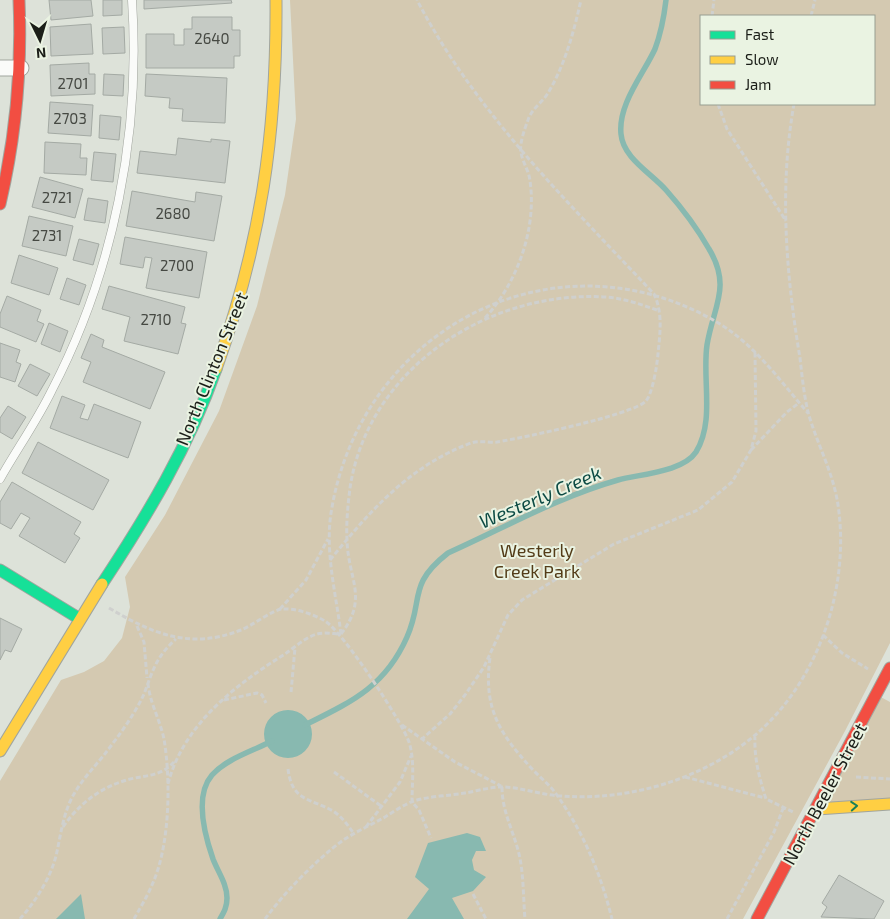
<svg xmlns="http://www.w3.org/2000/svg" width="890" height="919" viewBox="0 0 890 919" font-family="'Exo 2',sans-serif">
<style>
.green{fill:#d4c9b1;fill-rule:evenodd}
.water{fill:#88b9b0}
.lines{fill:none;stroke-linecap:round;stroke-linejoin:round}
.stream{stroke:#88b9b0;stroke-width:5.5}
.building{fill:#c5cac4;stroke:#a4aaa4}
.lane-casing{stroke:#a1a59e;stroke-width:9}
.street-casing{stroke:#a1a59e;stroke-width:17}
.fast-casing{stroke:#a1a59e;stroke-width:13}
.slow-casing{stroke:#a1a59e;stroke-width:13}
.jam-casing{stroke:#a1a59e;stroke-width:13}
.path{stroke:#cfd0ce;stroke-width:3;stroke-dasharray:5 2.5;stroke-linecap:butt}
.lane{stroke:#fafbf9;stroke-width:8}
.street{stroke:#fafbf9;stroke-width:15}
.fast{stroke:#16e098;stroke-width:11}
.slow{stroke:#ffcf43;stroke-width:11}
.jam{stroke:#f24e42;stroke-width:11}
.oneway{stroke:#187f58}
.labels{text-anchor:middle;stroke-width:4;stroke-linejoin:round;paint-order:stroke}
.number-label{font-size:15px;fill:#464943}
.street-label{font-size:18px;fill:#1b1e18;stroke:#eaf3e2}
.park-label{font-size:18px;fill:#533c18;stroke:#eaf3e2}
.water-label{font-size:19px;font-style:italic;fill:#0d4b44;stroke:#eaf3e2}
</style>
<rect width="100%" height="100%" fill="#dde2d9"/>
<path class="green" d="M290 0H890V643L845 731 743 919H0V781L61 680 84 672 104 661 122 638 130 607 125 577 165 515 219 411 257 306 285 195 296 119ZM701 16H874V104H701Z
M877 695 890 702V804L817 809Z"/>
<path class="water" d="M264 734a24 24 0 1 1 48 0a24 24 0 1 1-48 0Z
M467 833 480 837 486 851H476L472 860 474 870 486 877 473 891 452 898 464 919H407L429 889 415 877 428 843Z
M81 894 85 919H56Z"/>
<g class="lines">
<path class="stream" d="M305 725C351 702 385 687 407 637 424 599 407 585 448 553 504 528 558 497 618 480 640 474 683 472 696 452 715 421 702 379 707 345 713 307 732 287 709 249 697 228 682 208 666 190 651 173 623 158 621 134 618 104 643 75 655 49 661 33 664 17 666 0
M220 919C224 912 227 907 227 898 227 884 218 872 213 859 205 836 194 796 212 775 226 759 253 751 272 741"/>
</g>
<path class="building" d="M49 0H91L93 16 51 20Z
M103 0H122V15L103 16Z
M144 0H231L232 3 144 9Z
M192 17H232V30H240V56H234V68H146V34H174V45H184V29H192Z
M91 24 93 54 51 56 50 27Z
M124 27 125 53 103 54 102 28Z
M89 63V74H95V94L51 96 50 65Z
M104 74 124 75 123 96 103 95Z
M146 74 227 78 225 123 182 121 183 109 169 108 170 98 145 96Z
M50 102 93 105 91 136 48 133Z
M100 115 121 117 119 140 99 138Z
M178 138 211 142V139L230 141 225 183 137 173 140 151 176 155Z
M45 142 81 144 80 158H87L86 175 44 173Z
M94 152 116 154 113 182 91 180Z
M40 177 83 189 75 218 32 207Z
M132 191 195 202 196 192 222 196 214 241 126 226Z
M88 198 108 201 105 223 84 220Z
M29 216 73 226 66 256 22 246Z
M125 237 207 252 199 298 146 288 152 258 145 257 143 268 120 264Z
M79 239 99 244 93 265 73 260Z
M19 255 58 268 49 295 11 283Z
M67 278 86 285 79 305 60 299Z
M109 286 185 307 181 323 186 324 178 354 124 341 130 317 102 309Z
M7 296 41 310 37 321 44 324 36 342 0 327V314Z
M49 323 68 331 60 352 41 344Z
M91 334 104 340 102 347 165 372 150 409 83 382 91 362 81 358Z
M0 343 20 350 16 362 21 364 15 382 0 377Z
M30 364 50 374 37 396 18 386Z
M62 396 85 405 80 418 88 420 94 404 141 422 128 458 50 428Z
M8 406 26 417 12 439 0 432V418Z
M38 442 109 480 93 510 22 473Z
M12 482 81 522 74 534 80 538 65 563 19 536 30 518 21 513 11 529 0 523V502Z
M0 618 22 629 11 652 5 650 0 660Z
M839 875 884 901 874 919 821 917 827 907 822 903Z"/>
<g class="lines">
<defs>
<path id="lane" d="M0 479C17 449 37 421 52 390 114 271 141 133 132 0"/>
<path id="street" d="M0 68H21"/>
<path id="fast" d="M0 570 80 619
M102 584C147 516 189 446 216 369"/>
<path id="slow" d="M216 369C261 244 277 132 276 0
M0 751 102 584
M817 809 890 804"/>
<path id="jam" d="M0 204C16 136 22 69 19 0
M757 919 890 668"/>
</defs>
<use href="#lane" class="lane-casing"/>
<use href="#street" class="street-casing"/>
<use href="#fast" class="fast-casing"/>
<use href="#slow" class="slow-casing"/>
<use href="#jam" class="jam-casing"/>
<path class="path" d="M712 16 714 0
M811 16 815 0
M718 104 727 129 786 221
M485 318C517 283 537 229 530 181 529 171 523 163 521 153 519 144 525 128 528 120 532 108 542 103 548 93 565 65 574 31 581 0
M751 450 787 412 799 403
M330 560C370 511 409 466 471 443 479 440 489 443 497 442 521 438 633 415 646 401 653 392 657 365 658 354 660 333 663 313 654 294 568 202 476 113 417 0
M109 608C153 634 190 650 241 630 252 626 272 610 282 609 295 608 313 614 325 621 343 632 401 720 409 742 415 761 412 782 412 802L419 810 431 838
M280 609 306 580 328 539
M137 626 144 642 147 678
M341 634C336 594 325 553 331 513 360 328 557 226 720 324 757 347 780 381 808 413
M341 634C369 598 348 579 347 540 346 523 348 504 350 488 368 368 489 290 605 297 624 298 642 305 660 311
M823 635 842 653 868 669
M490 658C483 709 500 734 533 770 542 779 552 787 559 798 585 836 601 875 612 919
M291 692 295 648
M224 700 257 693 262 695 266 703
M402 725 455 762 501 786
M755 735C754 758 759 777 766 799L793 812
M421 740 450 714 465 695 484 667 508 615 522 600 614 544 698 510 732 482 751 450 756 431 755 351
M288 769C292 801 309 798 333 811 342 817 348 825 354 834
M334 772 381 806
M685 777 765 798
M856 777 890 779
M168 784C183 725 235 685 285 654 295 647 306 637 317 634 324 632 334 634 340 634
M502 787C502 810 512 828 518 850 524 872 523 896 525 919
M63 827C80 802 105 784 135 778 150 775 162 775 174 762
M366 827 400 782 411 756
M473 894 486 919
M20 919C35 902 50 879 56 856 60 839 62 821 69 804 77 785 91 771 104 755 118 737 135 714 144 694 153 670 156 657 176 639
M134 919C140 908 147 897 152 885 170 846 171 781 164 739 160 720 150 703 148 684
M265 919C284 893 316 860 342 841 355 832 371 825 385 817 393 812 402 806 411 802 427 796 448 796 465 793 477 791 490 787 501 787 521 787 541 795 561 796 629 801 701 780 754 736 820 681 852 582 837 499 831 468 816 441 808 412 804 395 802 376 800 358 786 275 779 187 794 104
M727 919 774 832 784 806"/>
<use href="#lane" class="lane"/>
<use href="#street" class="street"/>
<use href="#fast" class="fast"/>
<use href="#slow" class="slow"/>
<use href="#jam" class="jam"/>
</g>
<defs><path id="oneway-chevron" d="M-2-3.5L2.5 0L-2 3.5" fill="none" stroke-width="1.6" stroke-linecap="round" stroke-linejoin="round" transform="scale(1.25)"/></defs>
<use class="oneway" href="#oneway-chevron" transform="translate(854 806) rotate(-4)"/>
<g class="labels">
<g class="number-label">
<text x="212" y="44">2640</text>
<text x="73" y="89">2701</text>
<text x="70" y="124">2703</text>
<text x="57" y="203">2721</text>
<text x="173" y="219">2680</text>
<text x="47" y="241">2731</text>
<text x="177" y="271">2700</text>
<text x="156" y="325">2710</text>
</g>
<g class="street-label">
<text transform="translate(212 369) rotate(-68)" y="6">North Clinton Street</text>
<text transform="translate(825 794) rotate(-62)" y="6">North Beeler Street</text>
</g>
<g class="park-label">
<text x="537" y="557">Westerly<tspan x="537" dy="21">Creek Park</tspan></text>
</g>
<g class="water-label">
<text transform="translate(540 497) rotate(-23)" y="7">Westerly Creek</text>
</g>
</g>
<rect x="700" y="15" width="175" height="90" fill="#eaf3e2" stroke="#979e91"/>
<rect x="710" y="31" width="25" height="8" fill="#16e098" stroke="#979e91"/>
<text x="745" y="40" font-size="15" fill="#1b1e18">Fast</text>
<rect x="710" y="56" width="25" height="8" fill="#ffcf43" stroke="#979e91"/>
<text x="745" y="65" font-size="15" fill="#1b1e18">Slow</text>
<rect x="710" y="81" width="25" height="8" fill="#f24e42" stroke="#979e91"/>
<text x="745" y="90" font-size="15" fill="#1b1e18">Jam</text>
<g transform="translate(40 40) rotate(175)" stroke="#eaf3e2" stroke-width="4" paint-order="stroke">
<path d="M0-4L9 19L0 12L-9 19Z" fill="#1b1e18"/>
<text y="-8" font-size="14" font-weight="bold" text-anchor="middle" fill="#1b1e18">N</text>
</g>
</svg>
